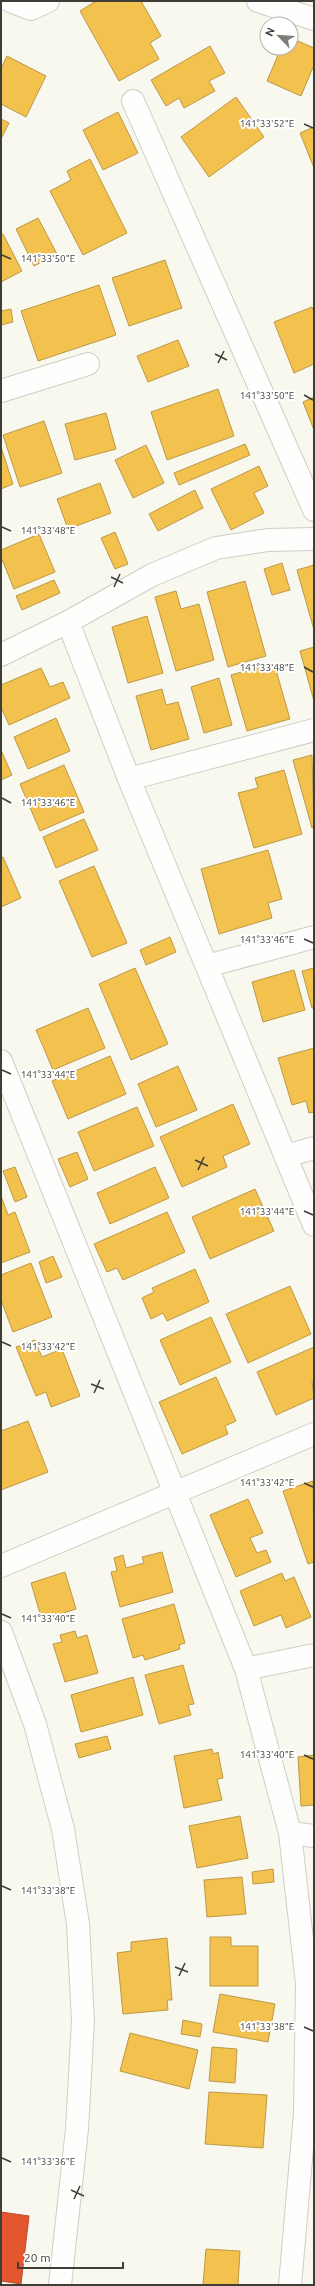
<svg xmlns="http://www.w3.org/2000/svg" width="315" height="2286" viewBox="0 0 315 2286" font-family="Ubuntu,sans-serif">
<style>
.homes{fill:#f2c14e;stroke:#bc9947}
.shops{fill:#e4572e;stroke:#b24f30}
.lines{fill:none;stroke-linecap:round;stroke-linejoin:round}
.street-casing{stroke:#cecec6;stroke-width:24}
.secondary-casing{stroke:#cecec6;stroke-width:24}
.street{stroke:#fefefc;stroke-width:22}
.secondary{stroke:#fefefc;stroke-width:22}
.ticks{fill:none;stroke:#3e3d36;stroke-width:1.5}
.ticks-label{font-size:10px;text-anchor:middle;fill:#3e3d36;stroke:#fff;stroke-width:4;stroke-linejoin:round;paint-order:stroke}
</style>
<rect width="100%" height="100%" fill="#f8f8ee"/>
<path class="homes" d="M96 1H141L161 36 150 43 159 59 119 81 80 11Z
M291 38 314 48V65L301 96 267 81 281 48H291Z
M210 46 225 73 209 81 215 91 184 108 179 98 166 106 151 80Z
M7 56 46 76 26 117 1 104V69Z
M236 97 264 137 209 177 181 137Z
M118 112 138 153 103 170 83 130Z
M1 119 9 123 1 139Z
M314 127V168L300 133Z
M90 159 127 233 83 255 50 191 71 180 67 171Z
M38 218 57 254 34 266 16 229Z
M3 234 22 271 1 282V235Z
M165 260 182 308 129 326 112 278Z
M99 285 116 335 38 361 21 311Z
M312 307 314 312V364L294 373 274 322Z
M11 309 13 322 1 325V311Z
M178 340 189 366 148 382 137 356Z
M218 389 234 436 167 460 151 412Z
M314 397V430L303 402Z
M106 413 116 449 75 460 65 424Z
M44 421 62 473 20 487 3 435Z
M245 444 250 455 179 485 174 473Z
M146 445 164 483 133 498 115 460Z
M1 447 13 484 1 489Z
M259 466 268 486 254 493 264 513 231 530 211 489Z
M100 483 111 513 68 529 57 499Z
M195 490 203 508 158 531 149 514Z
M115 532 128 564 115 569 101 538Z
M39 534 55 572 14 589 1 557V550Z
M282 563 290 590 272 595 264 569Z
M314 565V630L297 570Z
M54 580 60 593 22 610 16 596Z
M245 581 266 656 228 667 207 592Z
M176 591 181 609 199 604 214 660 176 671 155 597Z
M147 616 163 673 128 683 112 627Z
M314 647V701L300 651Z
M274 663 290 719 247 731 231 675Z
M41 668 50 687 63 682 70 698 9 725 1 707V685Z
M219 678 232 725 204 733 191 687Z
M162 689 166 705 178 702 189 739 151 750 136 696Z
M56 718 70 751 28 769 14 737Z
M1 750 12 775 1 780Z
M312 755 314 827 312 828 293 760Z
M64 765 84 812 40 831 20 784Z
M284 770 302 834 254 848 238 793 258 788 255 778Z
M84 819 98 850 56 868 43 837Z
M268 850 282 899 268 903 272 918 219 934 201 869Z
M3 857 21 898 1 907V858Z
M94 866 127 943 92 957 59 881Z
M170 937 176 952 146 965 140 950Z
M135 968 168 1044 131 1060 99 984Z
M314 968V1008H312L302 971Z
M294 970 305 1010 263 1022 252 982Z
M88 1008 105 1048 53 1070 36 1030Z
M314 1048V1112L309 1113 306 1101 292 1105 278 1058Z
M110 1056 126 1094 68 1119 52 1081Z
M178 1066 197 1110 156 1127 138 1084Z
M233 1104 250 1144 223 1156 227 1167 182 1187 160 1137Z
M137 1107 154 1146 94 1171 78 1132Z
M77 1152 88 1179 70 1187 58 1159Z
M15 1167 27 1197 15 1202 3 1171Z
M155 1167 169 1198 110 1224 97 1193Z
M255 1189 274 1231 210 1259 192 1217Z
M1 1196 8 1215 15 1212 30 1252 1 1263Z
M167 1212 185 1252 123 1280 117 1268 107 1272 94 1244Z
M53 1256 62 1277 46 1283 39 1262Z
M31 1263 52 1317 13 1332 1 1300V1275Z
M195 1269 209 1302 167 1321 163 1313 151 1319 142 1298 154 1292 152 1288Z
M290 1286 311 1334 248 1363 226 1314Z
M211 1317 231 1362 180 1385 160 1340Z
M35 1340 42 1357 62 1349 80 1396 51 1407 46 1392 36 1396 16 1347Z
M314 1347V1380L312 1381 314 1398 276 1415 257 1372Z
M216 1377 236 1421 225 1426 228 1434 182 1454 159 1402Z
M28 1421 48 1472 1 1490V1431Z
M313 1481 314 1562 308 1564 283 1491Z
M248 1499 263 1533 250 1538 257 1553 266 1550 271 1562 236 1577 210 1515Z
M162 1552 173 1592 120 1607 111 1572 117 1571 114 1558 123 1555 126 1568 144 1563 142 1557Z
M65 1572 76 1609 42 1620 31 1583Z
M282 1573 285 1581 294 1577 311 1617 286 1628 281 1615 254 1626 240 1591Z
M174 1604 185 1643 179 1645 180 1649 145 1660 143 1655 133 1658 122 1619Z
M75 1631 77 1638 87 1635 98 1673 65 1682 53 1644 62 1642 60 1635Z
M183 1665 194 1704 188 1705 191 1715 159 1724 145 1675Z
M133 1677 143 1715 81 1732 71 1695Z
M107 1736 111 1749 79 1758 75 1744Z
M212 1749 213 1754 218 1752 223 1778 217 1779 222 1800 184 1808 174 1756Z
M314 1755V1805L301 1806 298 1757Z
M240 1816 248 1858 197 1868 189 1826Z
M273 1869 274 1882 253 1884 252 1872Z
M242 1877 246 1914 207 1917 204 1880Z
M210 1937H231V1946H258V1986H210Z
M167 1938 172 2000H167L168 2010 123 2014 117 1953 131 1951V1942Z
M220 1994 275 2004 268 2042 213 2032Z
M183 2020 202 2024 200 2037 181 2034Z
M130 2033 198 2050 189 2089 120 2071Z
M212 2047 237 2049 235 2083 209 2081Z
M209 2092 267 2095 263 2148 205 2144Z
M206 2249 240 2251 238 2285H203Z"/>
<path class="shops" d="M1 2212 29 2216 21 2284 1 2281Z"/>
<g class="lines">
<defs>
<path id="street" d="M10 1 31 9 48 1
M258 1 314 19
M133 101 314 510
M1 391 88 364
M68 622 129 779 314 1225
M129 779 314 730
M207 966 314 937
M1 1061 246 1669 290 1833 307 1984 305 2113 290 2285
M286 1156 314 1148
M1 1566 314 1434
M246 1669 314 1655
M290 1833 314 1836"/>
<path id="secondary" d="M1 655 68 622 152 575 216 548 268 540 314 539
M1 1632 35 1724 63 1829 78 1924 83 2021 77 2129 60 2285"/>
</defs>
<use href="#street" class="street-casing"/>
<use href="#secondary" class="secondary-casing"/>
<use href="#street" class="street"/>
<use href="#secondary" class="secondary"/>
</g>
<path class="ticks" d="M304 124 313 128M2 255 11 259M215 354 227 360M218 363 224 351M304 395 313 400M2 527 11 531M111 577 123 583M114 587 120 574M304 667 313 672M2 798 11 803M304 939 313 943M2 1070 11 1074M195 1160 208 1166M198 1170 204 1157M304 1211 313 1215M2 1342 11 1346M91 1384 104 1389M94 1393 100 1380M304 1483 313 1487M2 1614 11 1618M304 1755 313 1759M2 1886 11 1890M175 1967 188 1972M179 1976 185 1963M304 2027 313 2031M2 2158 11 2162M71 2190 84 2196M74 2199 80 2186"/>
<g class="ticks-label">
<text x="267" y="127">141°33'52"E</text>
<text x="48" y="262">141°33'50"E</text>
<text x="267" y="399">141°33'50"E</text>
<text x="48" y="534">141°33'48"E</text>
<text x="267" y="671">141°33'48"E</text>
<text x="48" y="806">141°33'46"E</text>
<text x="267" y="943">141°33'46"E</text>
<text x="48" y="1078">141°33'44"E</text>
<text x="267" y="1215">141°33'44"E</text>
<text x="48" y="1350">141°33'42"E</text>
<text x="267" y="1486">141°33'42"E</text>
<text x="48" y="1622">141°33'40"E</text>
<text x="267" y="1758">141°33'40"E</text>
<text x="48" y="1894">141°33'38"E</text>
<text x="267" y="2030">141°33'38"E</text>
<text x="48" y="2165">141°33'36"E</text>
</g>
<rect width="315" height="2286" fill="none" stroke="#3e3d36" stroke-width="4"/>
<g transform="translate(279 36) rotate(295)"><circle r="19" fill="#ffffff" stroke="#b2b1af"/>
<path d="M0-3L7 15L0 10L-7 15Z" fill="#7f7e76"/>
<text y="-6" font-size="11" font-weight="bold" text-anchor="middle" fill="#3e3d36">N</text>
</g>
<path d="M18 2262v6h105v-6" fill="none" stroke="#3e3d36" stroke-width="2"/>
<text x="24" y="2262" font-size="12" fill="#3e3d36" stroke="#ffffff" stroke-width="3" paint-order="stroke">20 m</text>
</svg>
